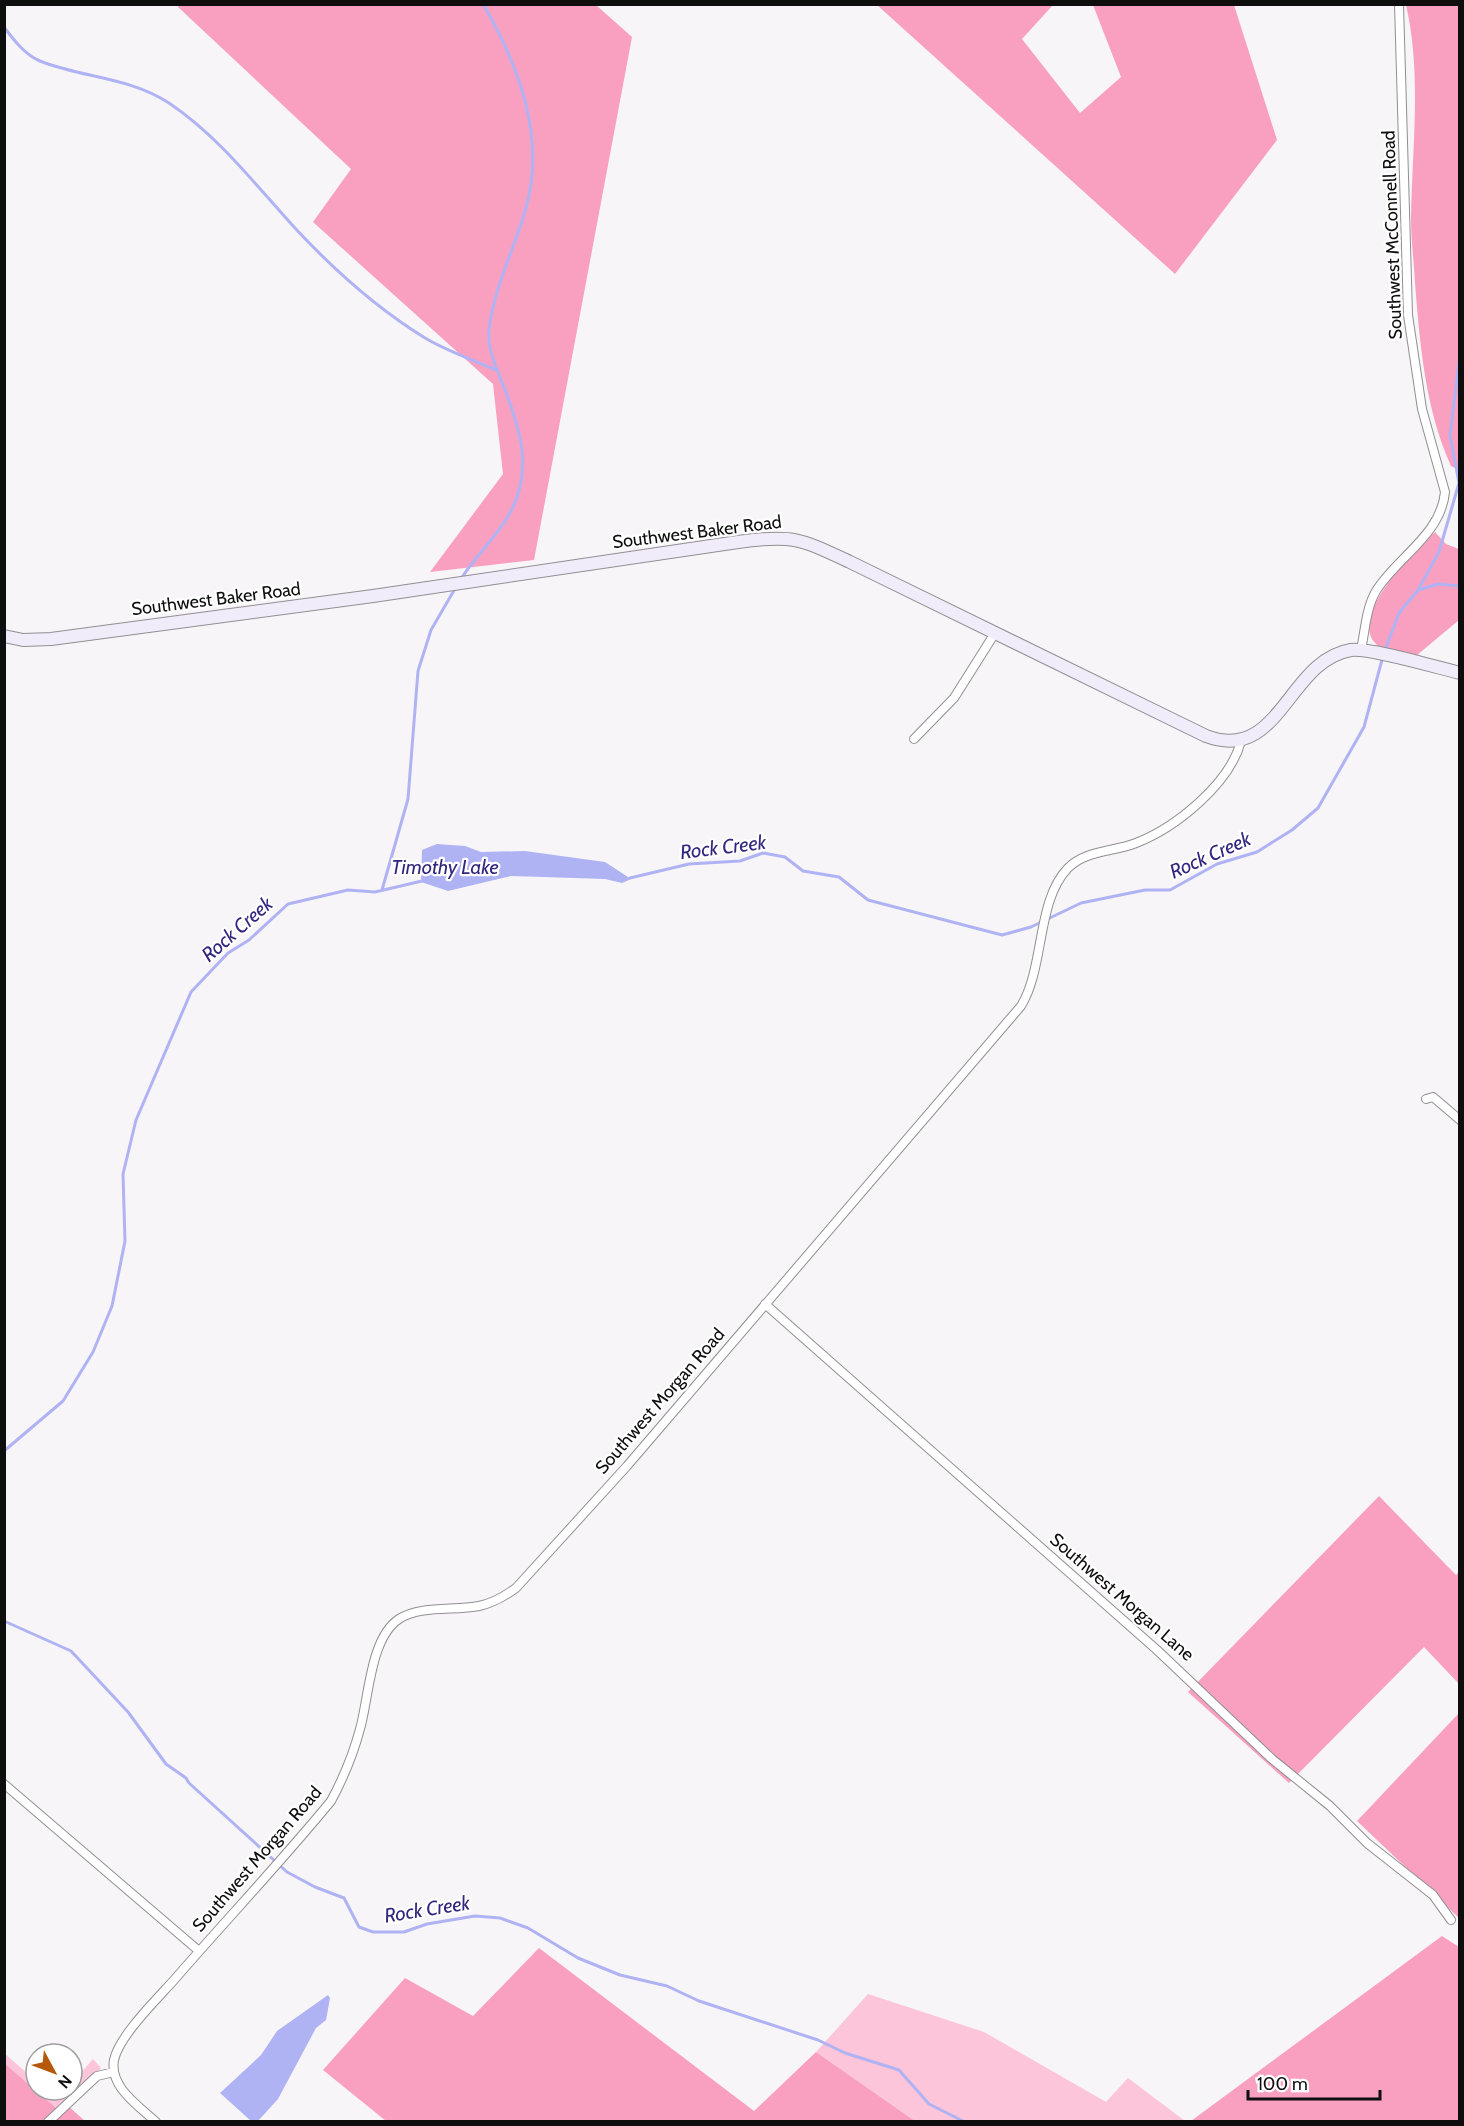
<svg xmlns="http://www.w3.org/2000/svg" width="1464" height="2126" viewBox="0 0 1464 2126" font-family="Cabin,sans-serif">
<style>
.green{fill:#fdc5d9}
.forest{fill:#f9a0c1}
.water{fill:#b0b3f3}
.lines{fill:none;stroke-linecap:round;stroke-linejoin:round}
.stream{stroke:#b0b3f3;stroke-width:3}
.minor-casing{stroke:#918f92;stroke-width:10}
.secondary-casing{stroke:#918f92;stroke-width:14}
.minor{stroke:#fff;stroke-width:8}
.secondary{stroke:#f1ecfa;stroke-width:12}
.labels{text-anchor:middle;stroke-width:4.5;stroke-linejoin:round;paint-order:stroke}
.street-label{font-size:18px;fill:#0f0e0f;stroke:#fff}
.water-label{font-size:20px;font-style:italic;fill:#32267f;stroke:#fff}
</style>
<rect width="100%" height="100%" fill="#f7f5f8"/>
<path class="green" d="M868 1994 984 2032 1106 2102 1128 2078 1185 2121H915L816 2052Z
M4 2053 36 2081V2090H47L58 2099 66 2090H72V2083L93 2059 101 2068 55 2121H5Z"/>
<path class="forest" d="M179 5H596L632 37 534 560 430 572 503 474 493 384 313 222 351 169 178 7Z
M877 5H1053L1022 39 1080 113 1121 77 1093 5H1234L1277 140 1175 274Z
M1406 5H1459V470L1451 466C1425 408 1420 345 1415 283 1414 262 1411 240 1411 219 1412 148 1422 74 1406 5Z
M1435 532 1446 544 1459 549V620L1416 656C1404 653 1384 652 1376 644 1347 616 1416 549 1435 532Z
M1379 1496 1456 1575 1459 1572V1684L1424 1647 1289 1783 1188 1692Z
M1459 1713V1918L1357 1821Z
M1442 1936 1459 1947V2121H1191Z
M539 1948 754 2111 816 2052 915 2121H386L323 2070 405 1978 473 2016Z
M4 2063 56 2108 46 2121H5Z
M67 2105 85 2121 48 2122Z"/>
<path class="water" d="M437 844 465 846 481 852 525 851 605 862 631 879 622 883 605 879 511 876 448 891 421 882 422 850Z
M328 1995 330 1998 326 2020 316 2028 278 2099 258 2121H251L220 2093 261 2055 277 2031Z"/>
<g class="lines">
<path class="stream" d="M4 27C13 39 25 55 40 61 83 78 129 77 169 103 218 136 254 183 294 227 332 268 378 309 425 338 447 351 473 360 496 370
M461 579C475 556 497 537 510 513 532 472 522 436 507 395 500 375 487 353 489 330 494 286 516 246 527 204 545 134 518 64 483 4
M1418 590 1438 584 1460 586
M1385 650 1399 613 1418 590 1439 552 1459 483 1450 435 1460 355
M630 878 689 864 740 861 763 853 785 857 803 871 839 877 868 900 1002 935 1031 927 1081 903 1145 890H1170L1217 864 1257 852 1292 830 1318 808 1364 727 1383 656
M382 890 408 799 418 671 431 630 456 587
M4 1451 63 1401 93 1352 112 1306 125 1241 123 1174 136 1120 191 992 228 953 249 940 288 904 348 890 375 892 422 881
M4 1621 71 1651 128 1712 166 1764 186 1778 189 1783 287 1872 315 1887 344 1898 359 1927 373 1932H404L427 1924 475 1916 500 1918 528 1928 578 1958 620 1975 667 1986 699 2001 818 2040 845 2053 899 2070 929 2104 965 2122"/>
<defs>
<path id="minor" d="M1361 650C1365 631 1366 608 1376 591 1397 557 1441 535 1445 492L1422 409 1408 315 1399 4
M914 739 954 698 995 633
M1426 1099 1433 1097 1460 1120
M765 1304 1157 1650 1272 1759 1330 1806 1367 1843 1433 1895 1451 1920
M4 1784 199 1951
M48 2122 97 2076 114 2072
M156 2122C139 2106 109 2087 114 2060 119 2036 157 1999 174 1980 226 1920 281 1862 331 1801 344 1777 353 1755 360 1729 369 1698 370 1638 399 1619 421 1605 454 1611 479 1606 493 1603 505 1596 516 1588L627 1466 1021 1006C1045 967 1036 901 1068 868 1086 850 1113 852 1136 843 1175 828 1230 784 1241 741"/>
<path id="secondary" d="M4 636 23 640 51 639 373 596 738 542C793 534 801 539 850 562L1206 736C1280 764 1288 660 1351 650 1368 647 1439 668 1460 673"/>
</defs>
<use href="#minor" class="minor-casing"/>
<use href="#secondary" class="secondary-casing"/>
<use href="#minor" class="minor"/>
<use href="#secondary" class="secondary"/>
</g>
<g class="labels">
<g class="street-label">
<text transform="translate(1392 235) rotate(-92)" y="6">Southwest McConnell Road</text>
<text transform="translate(697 532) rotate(-7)" y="6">Southwest Baker Road</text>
<text transform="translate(216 599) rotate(-7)" y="6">Southwest Baker Road</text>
<text transform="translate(660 1401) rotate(-49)" y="6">Southwest Morgan Road</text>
<text transform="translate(1122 1597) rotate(41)" y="6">Southwest Morgan Lane</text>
<text transform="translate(257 1859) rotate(-49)" y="6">Southwest Morgan Road</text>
</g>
<g class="water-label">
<text transform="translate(723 847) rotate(-7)" y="7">Rock Creek</text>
<text transform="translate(1210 855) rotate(-24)" y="7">Rock Creek</text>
<text x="445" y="874">Timothy Lake</text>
<text transform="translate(237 929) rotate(-41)" y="7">Rock Creek</text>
<text transform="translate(427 1909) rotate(-9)" y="7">Rock Creek</text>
</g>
</g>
<rect width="1464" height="2126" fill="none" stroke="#0f0e0f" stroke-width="12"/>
<g transform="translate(54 2072) rotate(131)"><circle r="28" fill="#ffffff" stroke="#9f9f9f" stroke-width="1.5"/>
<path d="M0-4.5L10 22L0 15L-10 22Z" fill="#b6580a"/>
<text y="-9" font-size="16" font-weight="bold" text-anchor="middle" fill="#0f0e0f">N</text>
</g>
<path d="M1248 2090v9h132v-9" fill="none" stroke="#0f0e0f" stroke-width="3"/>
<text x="1257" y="2090" font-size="18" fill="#0f0e0f" stroke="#ffffff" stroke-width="4.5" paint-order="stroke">100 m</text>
</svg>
